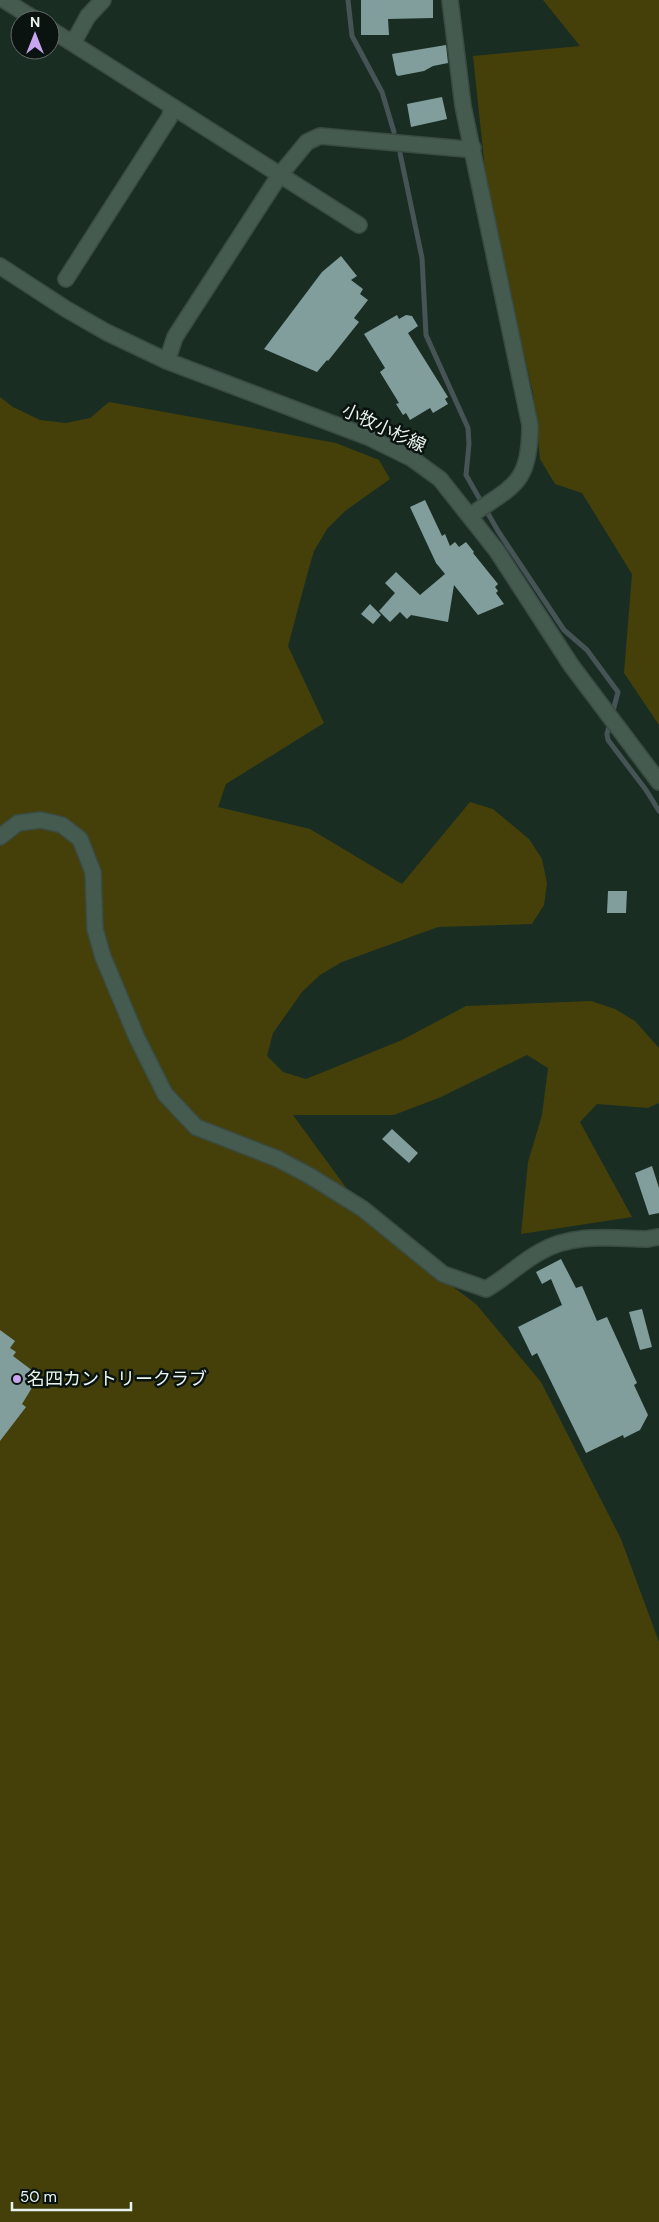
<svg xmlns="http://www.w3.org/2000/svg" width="659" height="2222" viewBox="0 0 659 2222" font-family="'DM Sans','Noto Sans JP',sans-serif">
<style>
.green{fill:#45400a}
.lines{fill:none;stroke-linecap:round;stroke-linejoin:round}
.stream{stroke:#475455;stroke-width:5}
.building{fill:#829e9c}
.minor-casing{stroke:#3a4b42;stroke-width:18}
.tertiary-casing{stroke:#3a4b42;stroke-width:18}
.secondary-casing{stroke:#3a4b42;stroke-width:18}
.minor{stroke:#465b50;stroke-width:15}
.tertiary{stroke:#465b50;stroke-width:15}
.secondary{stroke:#465b50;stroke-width:15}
.poi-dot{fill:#c8a5ee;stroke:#0a130f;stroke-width:2}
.labels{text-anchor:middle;stroke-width:5;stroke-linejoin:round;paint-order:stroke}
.street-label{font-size:18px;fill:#e8f4ed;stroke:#0a130f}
.poi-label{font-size:18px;fill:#e8f4ed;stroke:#0a130f;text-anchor:start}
</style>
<rect width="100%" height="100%" fill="#192d23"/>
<path class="green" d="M543 0H659V725L624 673 632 574 582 493 555 484 540 459 533 393 488 198 473 56 580 46Z
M0 397 13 407 40 420 66 423 90 418 109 402 336 443 379 460 390 479 345 511 327 529 314 551 307 575 288 646 324 723 226 784 218 807 310 829 402 884 470 802 493 809 529 839 542 859 547 883 544 905 532 924 438 927 342 962 320 975 302 992 273 1033 267 1056 283 1072 306 1079 402 1040 466 1006 591 1001 615 1009 635 1021 659 1048V1103L648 1108 597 1104 580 1122 632 1217 521 1234 528 1162 542 1115 548 1068 527 1055 441 1097 394 1115H293L377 1230 476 1304 541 1382 621 1539 659 1642V2222H0Z"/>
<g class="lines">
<path class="stream" d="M348 0 352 36 382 92 394 132
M400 153 422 258 426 335 468 428 469 444 466 475 498 531 564 630 587 650 618 692 607 734 608 740 646 790 659 811"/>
</g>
<path class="building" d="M361 0H433V18L388 19 389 35H361Z
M446 45 448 63 433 66 424 71 398 76 396 74 392 54Z
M442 97 447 119 411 127 407 104Z
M341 256 357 276 351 280 363 289 360 294 368 300 354 318 359 322 328 361 327 360 317 372 264 349 322 272Z
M397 315 399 319 406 315 412 316 418 326 408 333 448 397 445 399 448 404 433 413 430 408 410 420 406 413 403 415 396 404 399 403 380 372 385 368 364 334Z
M425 500 442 536 445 534 450 546 455 542 459 547 466 542 474 552 473 553 498 584 495 587 498 591 496 593 504 604 478 615 454 585 448 622 411 615 407 619 400 612 390 622 379 611 395 593 385 583 396 572 420 595 445 574 436 563 410 507Z
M370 604 381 615 373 624 361 614Z
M608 891H627L626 913H607Z
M392 1129 418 1153 409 1163 382 1139Z
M652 1166 659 1188V1213L649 1215 635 1173Z
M561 1259 576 1288 582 1286 597 1321 607 1317 637 1383 634 1385 648 1415 640 1430 624 1438 623 1435 586 1453 537 1353 532 1356 518 1327 562 1305 551 1279 542 1284 536 1272Z
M642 1309 652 1347 640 1350 629 1312Z
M0 1330 15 1341 10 1348 16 1352 13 1356 33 1371V1386L22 1404 26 1407 0 1441Z"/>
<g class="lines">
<defs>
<path id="minor" d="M4 0 36 20
M450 0 463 106 530 425C530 484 514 485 471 515
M50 29 359 225
M73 43 88 16 103 0
M66 279 169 118 173 107
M167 361 175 337 279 176 307 142 320 136 465 149 473 148"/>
<path id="tertiary" d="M0 837 18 823 41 820 62 825 80 839 93 872 95 929 103 957 137 1038 165 1094 196 1127 278 1159 310 1176 363 1209 443 1274 486 1289C506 1278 521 1262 540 1252 572 1233 611 1238 647 1239L659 1237"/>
<path id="secondary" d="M0 266 66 309 106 332 167 361 368 437 411 458 440 479 497 551 571 665 659 782"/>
</defs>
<use href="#minor" class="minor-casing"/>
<use href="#tertiary" class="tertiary-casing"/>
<use href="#secondary" class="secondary-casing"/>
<use href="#minor" class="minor"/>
<use href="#tertiary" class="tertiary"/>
<use href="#secondary" class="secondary"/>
</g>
<circle class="poi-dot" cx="17" cy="1379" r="5"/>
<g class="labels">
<g class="street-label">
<text transform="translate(384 428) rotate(25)" y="6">小牧小杉線</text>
</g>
<g class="poi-label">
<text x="27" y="1385">名四カントリークラブ</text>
</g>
</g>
<g transform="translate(35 35)"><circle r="24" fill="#0a130f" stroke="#636d68"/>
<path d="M0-4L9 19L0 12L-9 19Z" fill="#c8a5ee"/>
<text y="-8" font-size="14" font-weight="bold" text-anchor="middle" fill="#e8f4ed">N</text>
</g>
<path d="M12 2202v8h119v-8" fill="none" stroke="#e8f4ed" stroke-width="2.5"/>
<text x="20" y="2202" font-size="15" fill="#e8f4ed" stroke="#0a130f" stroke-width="4" paint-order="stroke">50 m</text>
</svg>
